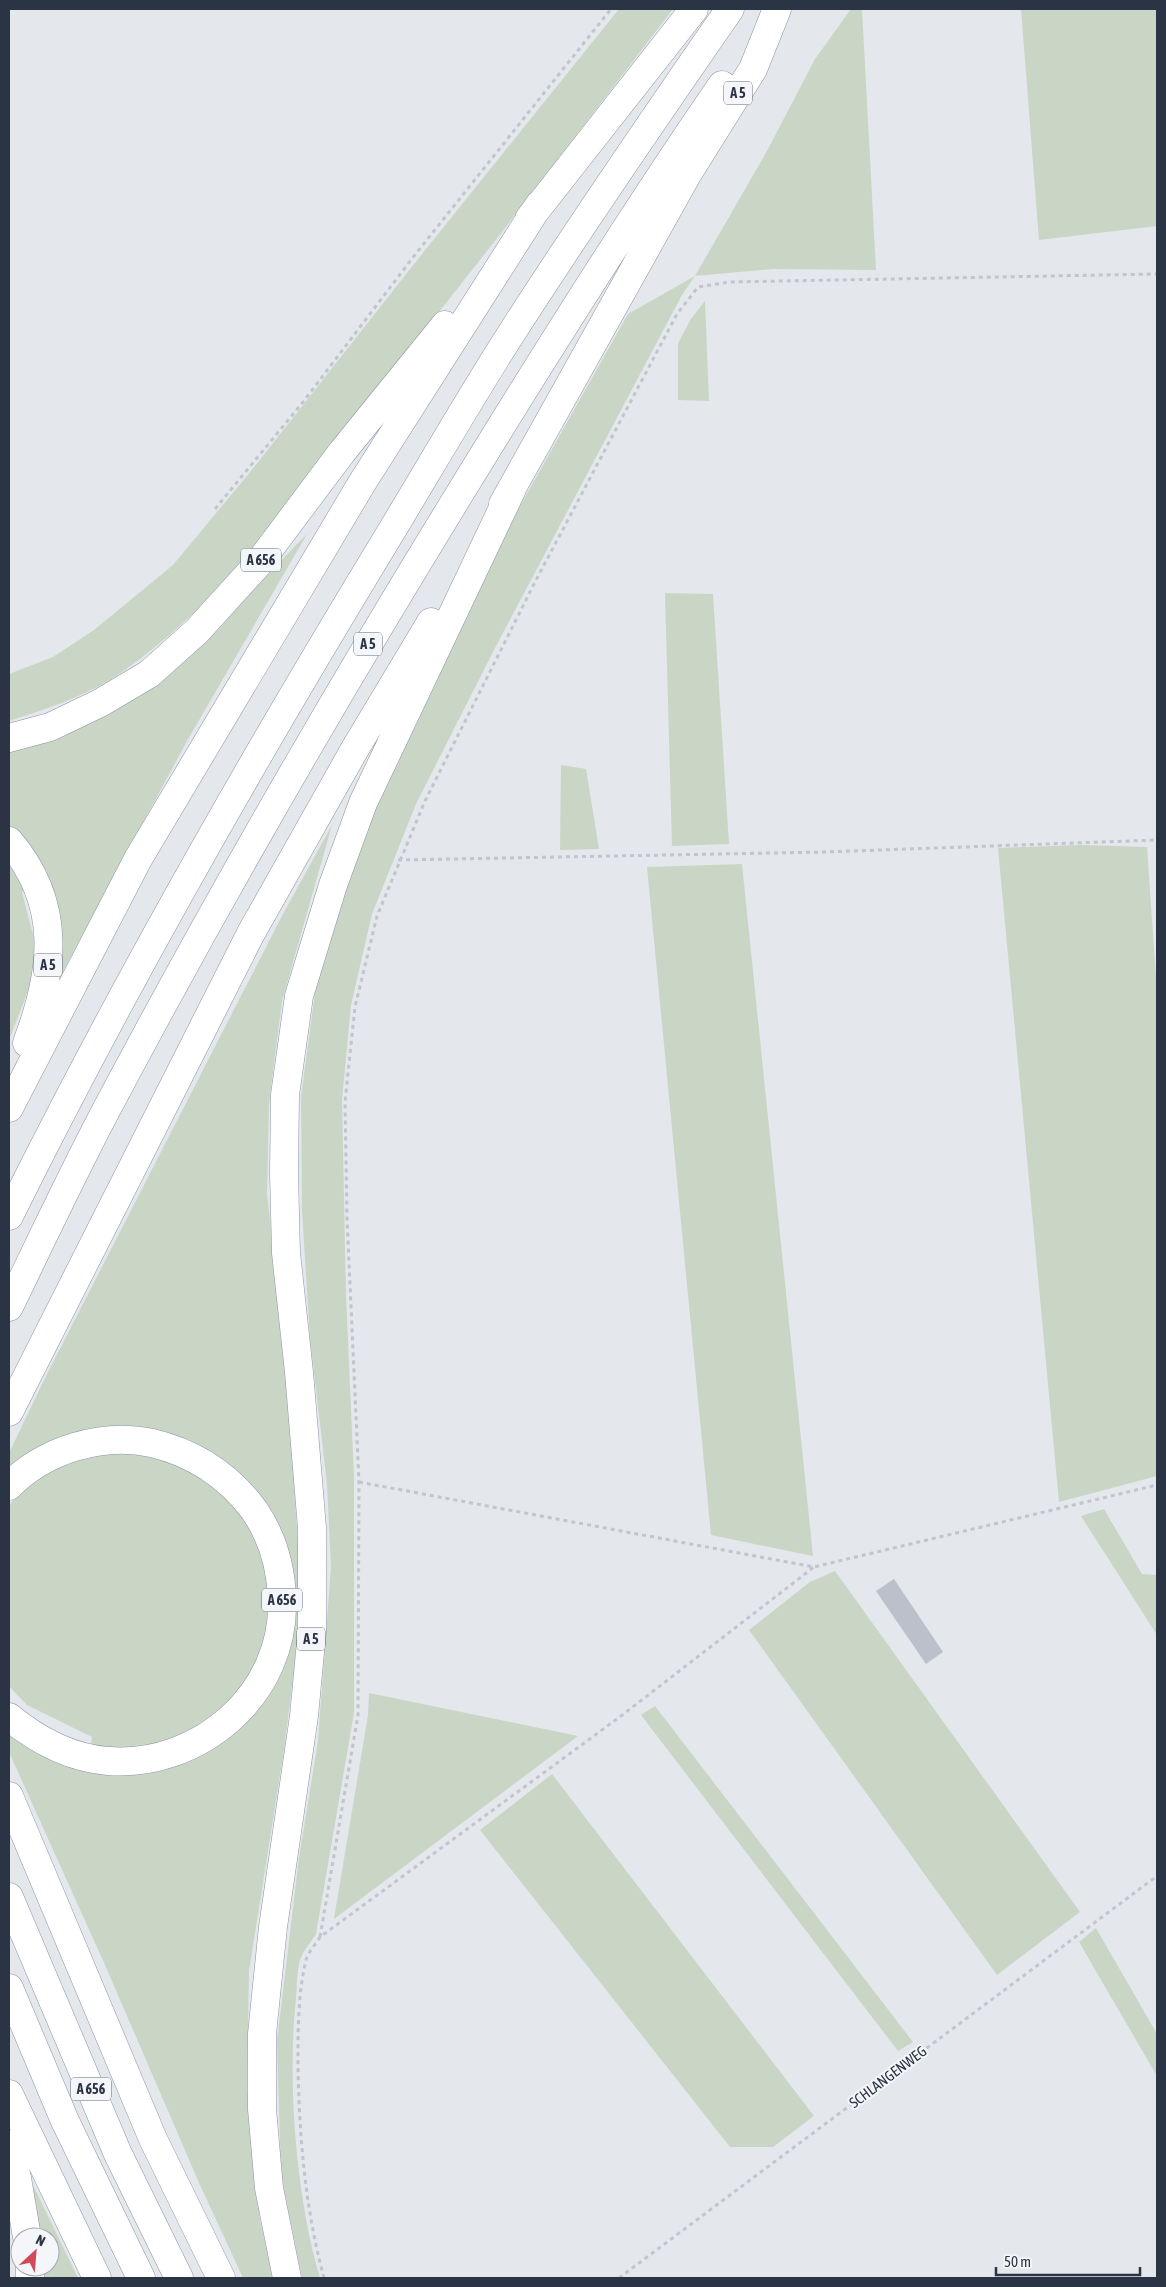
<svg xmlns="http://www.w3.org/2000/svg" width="1166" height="2287" viewBox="0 0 1166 2287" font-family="'Asap Condensed',sans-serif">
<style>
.green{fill:#c9d6c5}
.building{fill:#bbc0ca}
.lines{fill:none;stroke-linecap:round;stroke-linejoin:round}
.highway-casing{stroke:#8b94a3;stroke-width:29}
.path{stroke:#c2c5cb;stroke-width:3;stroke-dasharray:4 4;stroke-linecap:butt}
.highway{stroke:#fff;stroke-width:28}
.labels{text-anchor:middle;stroke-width:4;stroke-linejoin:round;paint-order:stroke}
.shield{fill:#f4f6f9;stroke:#676e7b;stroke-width:1}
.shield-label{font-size:14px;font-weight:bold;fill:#2b3445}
.street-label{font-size:15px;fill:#2b3445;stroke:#f4f6f9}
</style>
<rect width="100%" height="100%" fill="#e4e7ec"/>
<path class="green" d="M619 9H673L505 228 226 583C189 617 152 654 108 681 77 699 43 710 9 721V674L53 657 94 630 173 565 251 471 418 259Z
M851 9H862L876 270 773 269 695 276 682 295 495 648 416 804 372 914 351 1005 342 1100 346 1296 354 1476V1713L316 1934C311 1942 303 1951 300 1960 297 1971 297 1986 296 1998 287 2082 296 2197 320 2278H302L281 2175 277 2041 299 1858 318 1741 331 1566 327 1484 310 1338 302 1211 301 1097 315 993 344 883 380 794 438 667 520 506 628 314 695 276 767 151 815 59Z
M1021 9H1157V226L1039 240Z
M705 301 709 401 678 400V343L691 319Z
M307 534 187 741 62 973 56 904 46 869 22 892 35 943 33 978 9 1040V751L162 678 218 630 257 585Z
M665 593 713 594 729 844 672 846Z
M561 765 586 769 599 849 560 850Z
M332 825 282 1001 269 1104 267 1193 287 1377 300 1575 295 1662 284 1750 249 1971 247 2086 260 2220 274 2278H243L200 2185 105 1965 9 1752V1729L88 1769 92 1737 27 1705 9 1686V1507L39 1451 12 1466 9 1463V1453L46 1376 283 914Z
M1080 845 1147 847 1157 992V1476L1059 1502 998 848Z
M742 864 813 1556 711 1535 647 867Z
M1104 1509 1142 1574 1157 1575V1635L1081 1516Z
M835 1571 1080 1912 997 1975 749 1630 810 1582Z
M369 1693 578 1736 334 1919 368 1715Z
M655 1706 913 2042 898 2051 641 1715Z
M552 1774 814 2116 773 2147H730L480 1830Z
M1096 1928 1157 2034V2076L1079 1942Z
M33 2185 78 2278H40L41 2267H50V2237H38Z"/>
<path class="building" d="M894 1579 943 1652 926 1664 876 1591Z"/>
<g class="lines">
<defs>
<path id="highway" d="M529 219 694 9
M503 504 688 173 753 69 777 9
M9 738 50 727 100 703 149 674 197 631 258 564 342 452 445 325
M9 841C63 904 54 971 27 1043
M9 1108 138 859 362 483 539 205
M9 1216C121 990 246 771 377 555 421 483 463 409 509 337 580 226 655 117 730 9
M9 1307C40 1243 70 1179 103 1116 214 906 333 700 457 498 542 359 629 220 722 85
M9 1412 251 933 356 747 431 622
M9 1486C44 1450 102 1432 152 1443 194 1453 228 1475 254 1510 272 1536 281 1567 282 1599 286 1693 200 1768 108 1761 70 1758 37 1740 9 1717
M9 1796 153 2139 221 2278
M9 1897 118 2154 179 2278
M9 1988 65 2121 141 2278
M9 2094 97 2278
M9 2144 17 2178 27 2237
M30 2278V2267
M287 2278 269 2188 262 2109V2034L273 1927 304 1716 312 1631V1528L299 1372 286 1253 284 1173 285 1095 299 996 333 885 363 803 512 489"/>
</defs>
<use href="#highway" class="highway-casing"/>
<path class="path" d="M215 509 303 402 414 256 611 9
M398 860 825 852 1157 840
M359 1482 814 1567 1157 1485
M320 1937 358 1715 359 1482 347 1218 345 1102 355 1007 377 916 425 801 535 582 677 314 698 287 730 282 1157 274
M324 2278C305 2208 299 2135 298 2063 298 2029 298 1993 306 1960 308 1952 316 1944 320 1937L621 1716 814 1567
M619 2278 1157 1876"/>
<use href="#highway" class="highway"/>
</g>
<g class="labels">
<g class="shield">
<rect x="724" y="81.5" width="28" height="23" rx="4"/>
<rect x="241" y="548.5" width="40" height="23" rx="4"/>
<rect x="354" y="632.5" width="28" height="23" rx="4"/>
<rect x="34" y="953.5" width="28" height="23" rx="4"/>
<rect x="262" y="1588.5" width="40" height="23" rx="4"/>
<rect x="297" y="1627.5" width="28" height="23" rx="4"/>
<rect x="71" y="2077.5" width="40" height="23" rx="4"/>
</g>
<g class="shield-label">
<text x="738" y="98">A 5</text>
<text x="261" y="565">A 656</text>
<text x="368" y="649">A 5</text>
<text x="48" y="970">A 5</text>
<text x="282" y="1605">A 656</text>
<text x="311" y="1644">A 5</text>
<text x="91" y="2094">A 656</text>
</g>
<g class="street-label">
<text transform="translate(888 2077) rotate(-37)" y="5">SCHLANGENWEG</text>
</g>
</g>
<rect width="1166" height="2287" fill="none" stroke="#2b3445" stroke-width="20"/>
<g transform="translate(35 2252) rotate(26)"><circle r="24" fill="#f4f6f9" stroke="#a4a8b1"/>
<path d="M0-4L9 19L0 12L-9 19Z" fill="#d1495b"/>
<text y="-8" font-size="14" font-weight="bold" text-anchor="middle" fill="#2b3445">N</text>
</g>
<path d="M996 2267v8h144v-8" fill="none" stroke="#2b3445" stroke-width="2.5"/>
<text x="1004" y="2267" font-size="15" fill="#2b3445" stroke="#f4f6f9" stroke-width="4" paint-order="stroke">50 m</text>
</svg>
